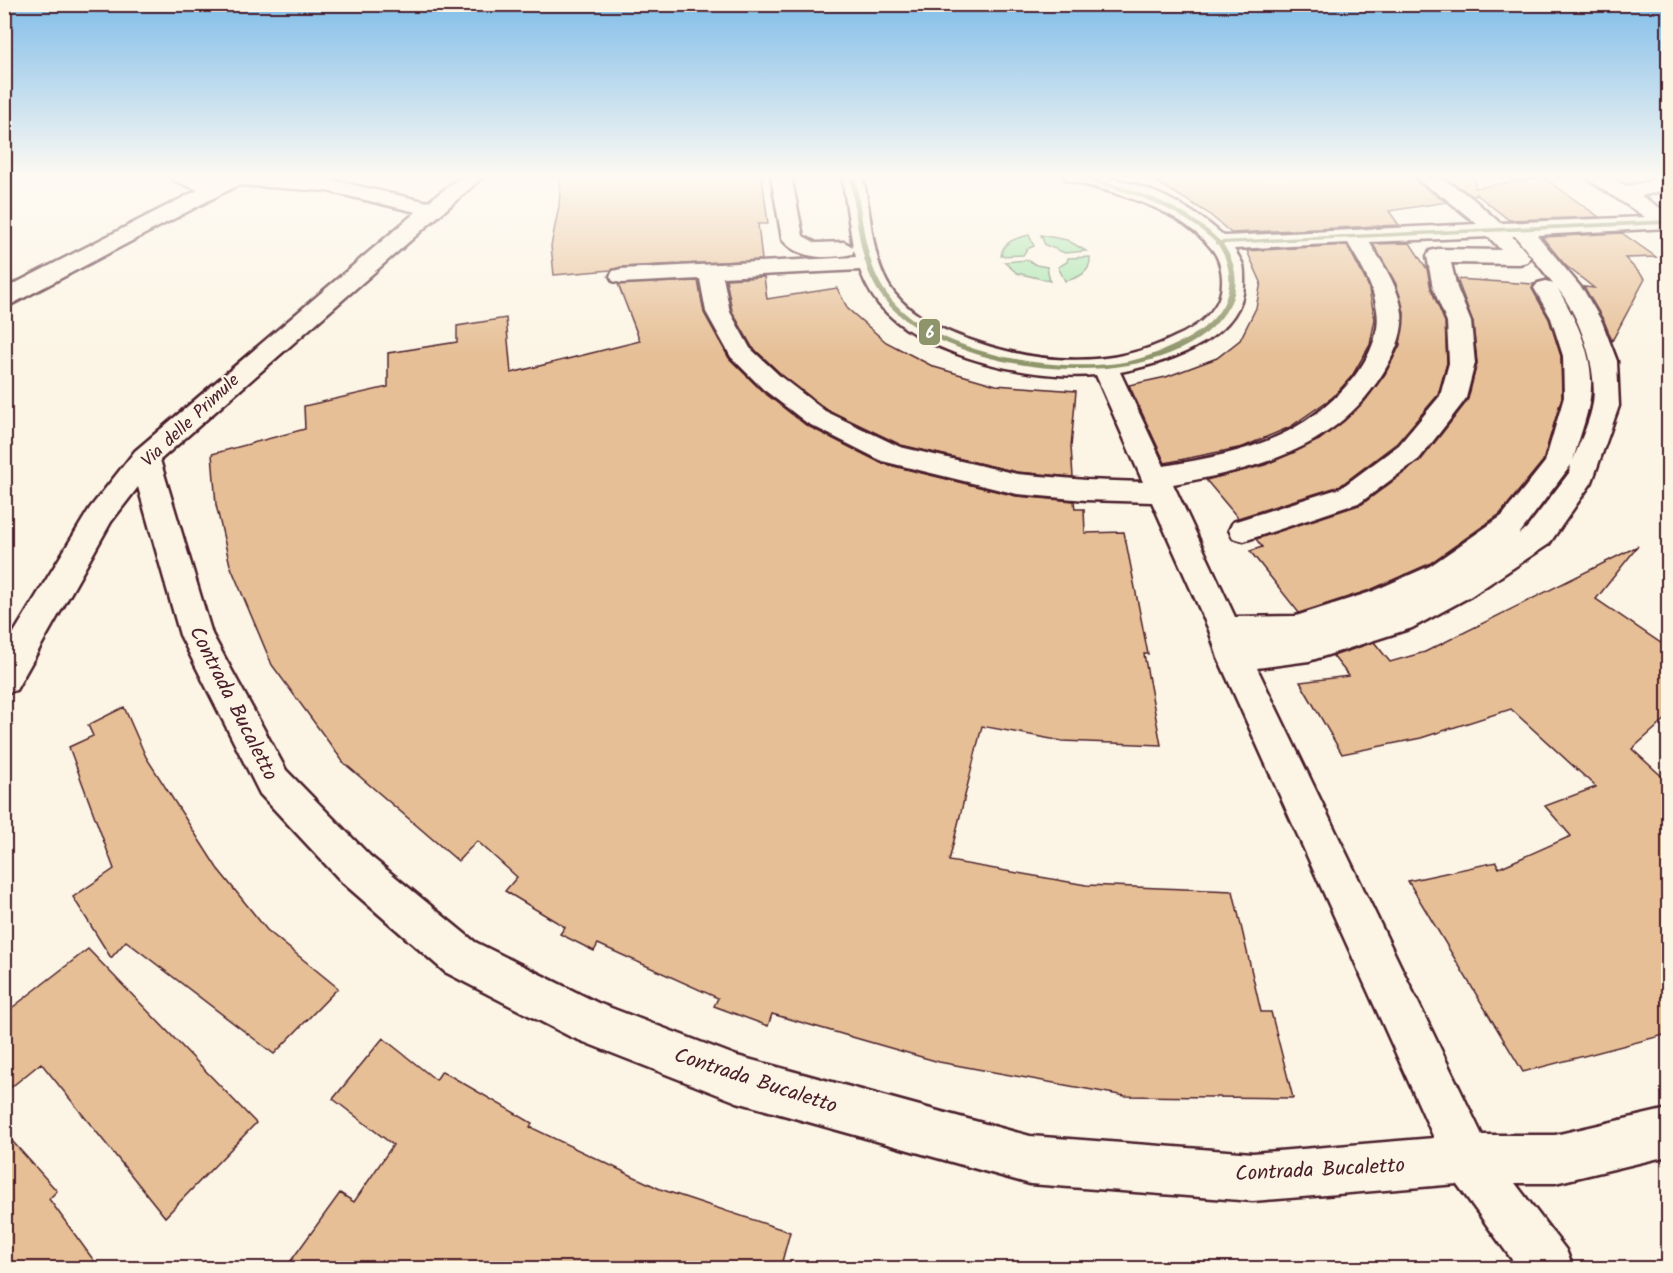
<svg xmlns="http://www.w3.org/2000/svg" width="1673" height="1273" viewBox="0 0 1673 1273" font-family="Kalam,sans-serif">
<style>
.green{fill:#a4e3ab;stroke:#77816b;stroke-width:1.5}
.building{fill:#e6bf96;stroke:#4a1f2b;stroke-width:1.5}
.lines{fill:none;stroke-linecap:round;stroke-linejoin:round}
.street-casing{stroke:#4a1f2b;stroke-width:5}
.street{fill:#fcf5e5;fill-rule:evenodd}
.bus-1-casing{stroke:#fcf5e5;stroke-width:5}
.bus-1{fill:#8e956b;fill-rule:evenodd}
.labels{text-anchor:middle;stroke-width:4.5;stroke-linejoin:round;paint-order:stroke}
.street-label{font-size:18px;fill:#4a1f2b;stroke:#fcf5e5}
.near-street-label{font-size:21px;fill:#4a1f2b;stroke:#fcf5e5}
.line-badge{stroke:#fcf5e5;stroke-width:2}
.badge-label{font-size:16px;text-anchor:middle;font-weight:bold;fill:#fff}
</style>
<rect width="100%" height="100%" fill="#fcf5e5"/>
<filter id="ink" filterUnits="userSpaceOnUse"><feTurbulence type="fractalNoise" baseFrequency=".0167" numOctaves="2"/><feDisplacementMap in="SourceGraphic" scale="12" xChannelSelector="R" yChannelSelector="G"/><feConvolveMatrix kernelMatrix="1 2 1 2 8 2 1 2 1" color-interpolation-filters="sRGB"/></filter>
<g filter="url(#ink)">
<path class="green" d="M1029 235 1034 246 1027 249 1023 255 1001 256C1002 242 1016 238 1029 235Z
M1041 235 1067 240 1086 251 1065 253 1045 245Z
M1090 257C1091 273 1078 278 1065 281L1058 267 1067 262 1068 258Z
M1028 260 1036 265 1047 267 1050 281 1017 273 1004 262Z"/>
<path class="building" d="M561 176H762L768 224H758L762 260 621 267 611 270 554 275 551 246 559 206Z
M1147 176H1413L1417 182 1446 202 1389 211 1399 225 1231 233 1208 213Z
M1442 176H1474L1475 188 1543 177 1599 217 1509 220 1476 194 1474 197Z
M1622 233 1656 257 1625 258 1645 279 1612 341 1604 321 1584 287 1594 288 1565 265 1542 237Z
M1410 243 1427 269 1431 289 1445 322 1447 363 1438 395 1397 443 1340 486 1238 518 1206 480 1265 465 1319 440 1343 422 1365 401 1385 374 1400 345 1404 313 1396 284 1373 244Z
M1347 245 1368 285 1375 319 1370 345 1352 376 1333 397 1290 427 1243 447 1165 463 1129 385 1166 377 1217 358 1240 340 1256 308 1261 282 1247 251Z
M764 277 767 299 837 288 848 309 886 342 934 367 996 385 1076 391 1071 447 1073 477 1017 472 901 445 826 409 782 375 752 347 732 311 726 279Z
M1457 279 1534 284 1532 289 1549 319 1561 356 1562 397 1543 461 1500 514 1429 564 1370 590 1299 613 1250 551 1262 547 1256 539 1362 504 1421 460 1464 405 1468 399 1477 363 1473 322Z
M698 281 704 313 729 358 762 391 806 425 881 463 1016 496 1074 501 1075 509H1084L1085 533 1124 532 1148 654H1144L1161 745 1062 741 982 726 949 861 1086 885 1233 891 1261 1012H1271L1293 1098 1125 1096 939 1062 772 1014 768 1026 714 1006 718 998 598 944 594 951 560 934 565 927 505 891 517 877 477 841 458 861 344 763 272 665 230 565 216 505 212 454 305 429 304 406 388 387V353L457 342V326L506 318 511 373 640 341 618 284Z
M1638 546 1596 599 1668 648V717L1632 749 1668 782V1034L1523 1072 1408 881 1496 862 1499 868 1571 836 1545 806 1596 787 1511 709 1421 738 1342 754 1300 682 1349 676 1333 656 1374 642 1390 662 1425 652Z
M124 707 146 757 217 868 267 930 338 988 274 1054 126 941 111 958 73 897 114 869 69 747 93 736 88 725Z
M88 949 256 1123 165 1217 41 1063 4 1093V1014Z
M383 1038 436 1080 442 1071 532 1123 530 1127 660 1189 790 1232 780 1269H285L340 1193 354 1202 393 1145 333 1099Z
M4 1132 57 1191 49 1199 100 1269H4Z"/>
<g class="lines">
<defs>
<path id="street" d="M170 176H277L327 179 428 202 462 176H484L160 460 212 634 286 770 370 856 475 942 598 1003 737 1056 1030 1136 1253 1153 1434 1138 1218 658 1209 630 1152 502 1086 500 1017 494 882 461 807 423 763 389 731 357 706 312 700 279 621 283 613 281 610 276 613 271 621 269 856 257 854 250 852 254C830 259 797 260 782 239L771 176H791L803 236 816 243 844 242 853 247 842 176H862C873 214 869 260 894 293 915 319 948 333 979 343 1044 365 1115 368 1177 336 1193 329 1210 317 1218 301 1225 285 1223 263 1212 249 1178 207 1117 193 1067 180L1064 176C1076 176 1090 174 1102 176 1146 184 1191 206 1224 236L1477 224 1445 198 1418 180 1415 176H1438L1472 198 1500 223 1645 217 1589 180 1586 176H1609L1626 186 1651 181 1657 176H1668V187L1665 190 1641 196 1668 213V228L1537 235 1584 291 1602 322 1617 361 1619 406 1592 482 1549 544 1471 596 1412 628 1309 661 1257 668 1482 1135H1555L1668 1109V1156L1555 1183H1515L1566 1250 1573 1268H1518L1457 1184 1253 1201 1030 1184 737 1102 571 1037 445 972 342 882 260 794 180 635 138 487 111 522 16 690 4 694V649L90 508 135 451 416 212 327 191 238 185 12 304 4 306V289L198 190 173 180ZM1512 236H1515L1553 283 1546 281 1538 283 1534 288 1551 318 1563 356 1564 397 1545 462 1502 516 1430 566 1371 592 1296 616 1235 617 1173 484C1257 469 1335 450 1383 373 1394 355 1404 334 1402 313 1399 287 1383 264 1369 242L1489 237 1501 250 1438 249 1430 251 1427 256 1433 288 1447 322 1449 363 1440 396 1399 445 1341 488 1233 522 1229 530 1233 538 1244 541 1361 502 1419 459 1462 404 1466 398 1475 363 1471 322 1457 288 1451 263 1519 264 1527 262 1530 257ZM1348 243C1360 264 1374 286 1377 310 1381 334 1368 359 1354 377 1303 440 1240 453 1164 466L1120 372C1166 363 1247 338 1244 279 1244 275 1244 269 1243 265 1241 260 1237 254 1234 249ZM860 270C866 286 874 301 887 313 933 358 1033 380 1096 375L1143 482 1086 480 1017 474 900 447 825 411 781 377 750 348 730 312 723 277ZM1558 289C1580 316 1600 373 1592 408 1588 426 1579 443 1573 461 1578 440 1587 419 1590 398 1596 358 1577 322 1558 289ZM1571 465 1569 473 1527 528 1519 534Z"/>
</defs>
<use href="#street" class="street-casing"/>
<use href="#street" class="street"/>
<defs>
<path id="bus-1" d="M849 176H855C863 215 863 261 887 294 928 351 1044 371 1109 364 1133 362 1157 354 1179 343 1196 335 1213 323 1223 305 1233 285 1231 264 1218 245L1215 244V242C1175 204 1124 190 1072 177L1071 176C1084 176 1096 180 1108 183 1150 194 1189 211 1220 241L1668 220V224L1223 244C1236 263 1240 284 1230 304 1178 405 937 378 880 294 857 260 858 215 849 176Z"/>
</defs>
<use href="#bus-1" class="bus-1-casing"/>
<use href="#bus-1" class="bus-1"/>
</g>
</g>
<linearGradient id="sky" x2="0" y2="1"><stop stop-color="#82bee9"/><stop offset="0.5" stop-color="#fefaf3"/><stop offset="1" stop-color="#fefaf3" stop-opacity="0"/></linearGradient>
<rect width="1673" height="354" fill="url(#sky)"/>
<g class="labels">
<g class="street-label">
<text transform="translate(190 420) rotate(-43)" y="6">Via delle Primule</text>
</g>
<g class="near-street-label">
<text transform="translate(234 703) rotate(63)" y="7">Contrada Bucaletto</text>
<text transform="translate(756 1080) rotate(18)" y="7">Contrada Bucaletto</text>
<text transform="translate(1320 1169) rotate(-3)" y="7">Contrada Bucaletto</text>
</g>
</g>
<rect class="line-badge" x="918" y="318" width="23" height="28" rx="6" fill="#8e956b"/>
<g class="badge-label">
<text x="930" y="338">6</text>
</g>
<rect width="1673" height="1273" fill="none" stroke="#fcf5e5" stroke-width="24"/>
<rect x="12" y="12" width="1649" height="1249" fill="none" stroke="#4a1f2b" stroke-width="2" filter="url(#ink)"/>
</svg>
